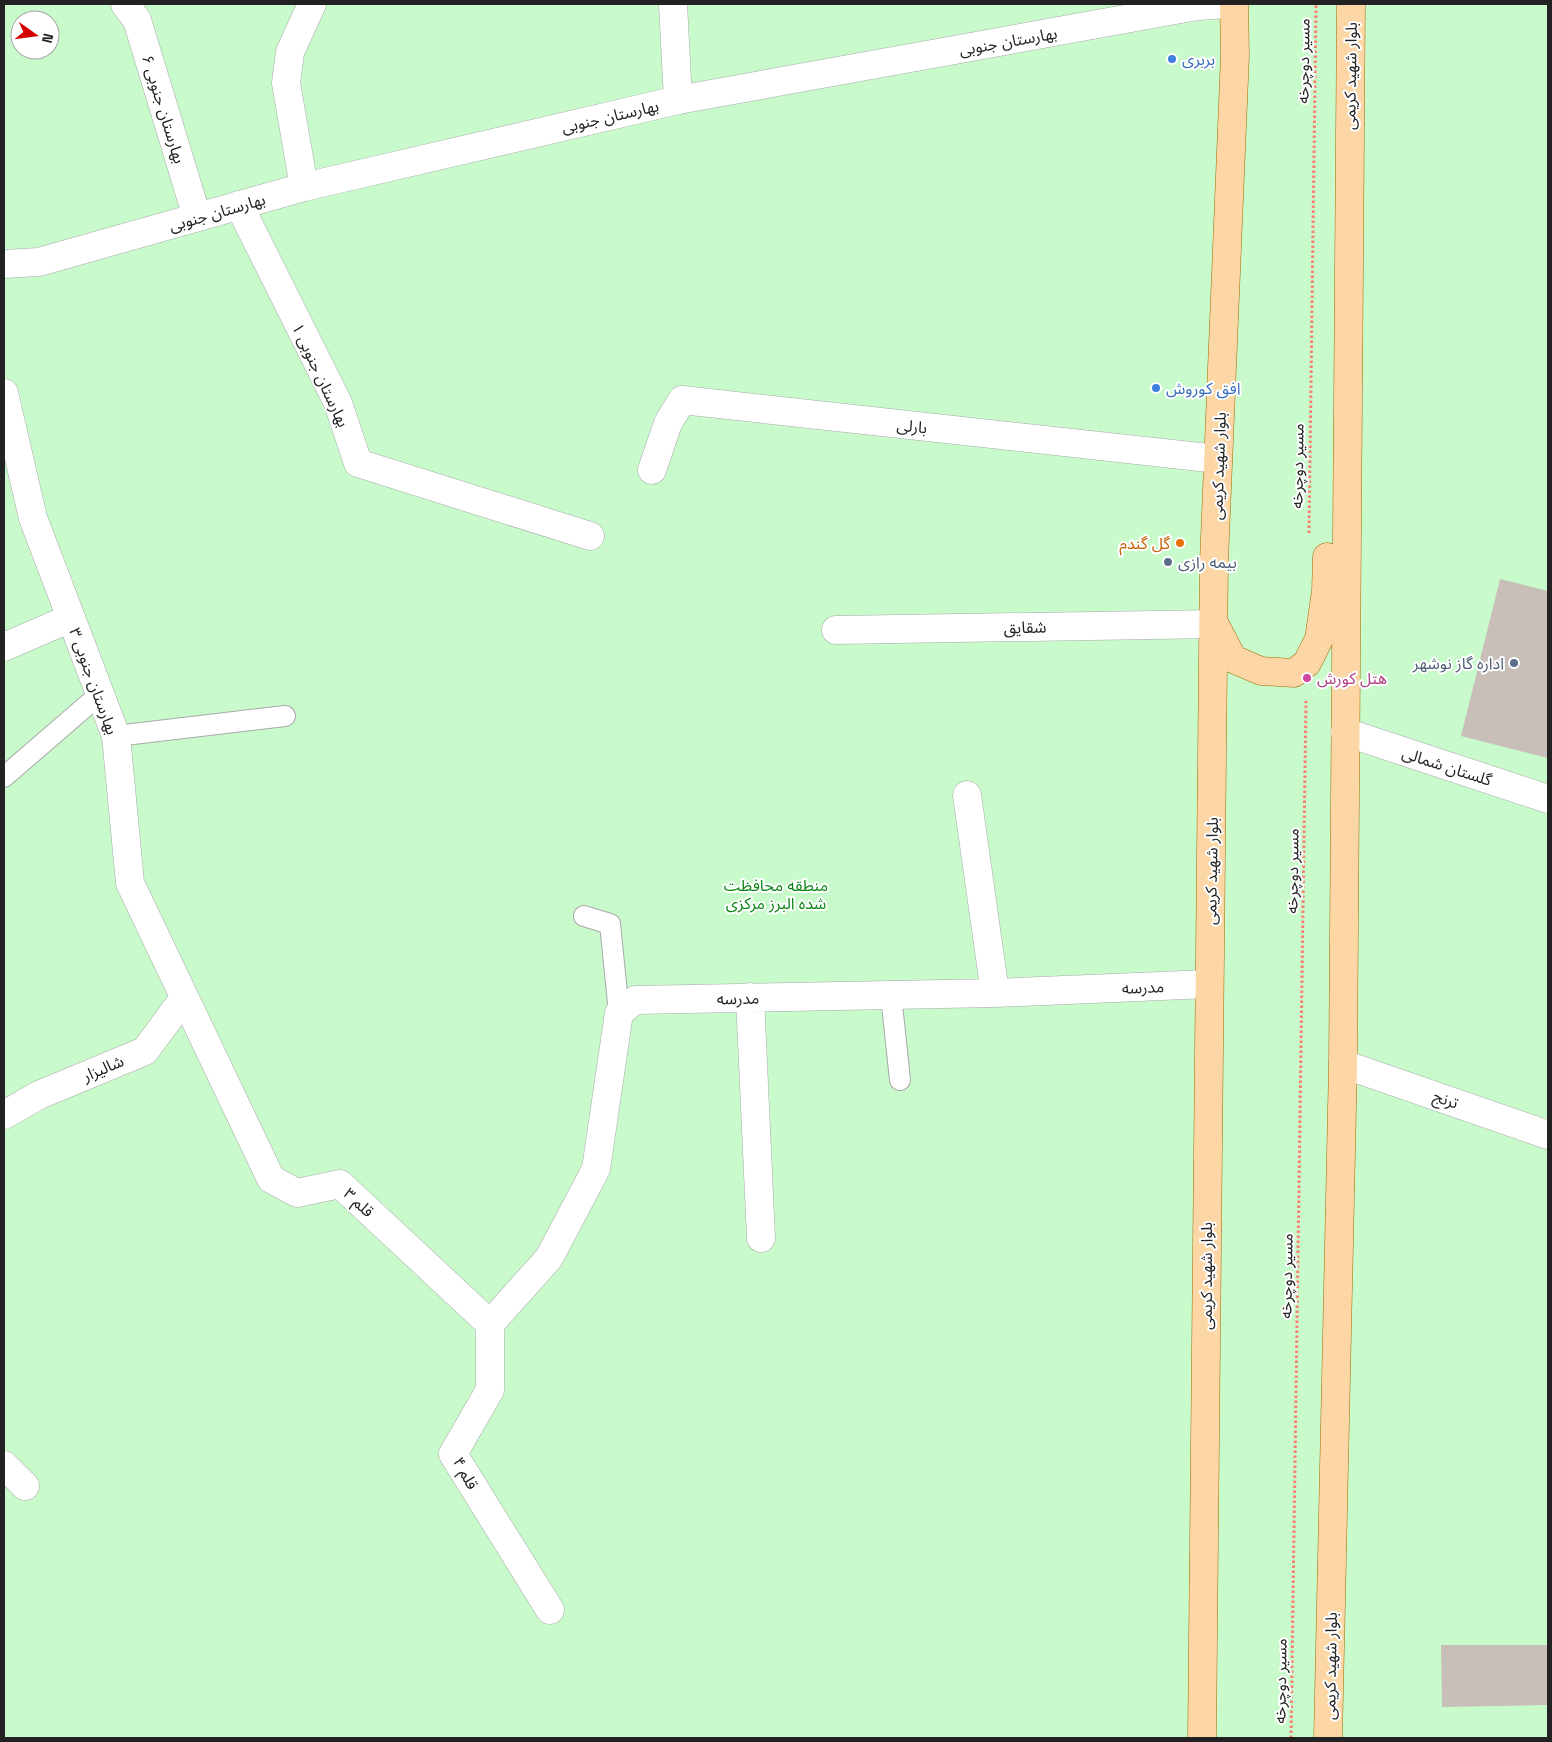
<svg xmlns="http://www.w3.org/2000/svg" width="1552" height="1742" viewBox="0 0 1552 1742" font-family="'Space Grotesk','Noto Sans Arabic',sans-serif">
<style>
.park{fill:#c8facc;fill-rule:evenodd}
.building{fill:#c7bfb8}
.lines{fill:none;stroke-linecap:round;stroke-linejoin:round}
.service-casing{stroke:#a9a9a9;stroke-width:22}
.minor-casing{stroke:#a9a9a9;stroke-width:29}
.tertiary-casing{stroke:#a9a9a9;stroke-width:29}
.primary-casing{stroke:#a06b00;stroke-width:29}
.path{stroke:#fa8072;stroke-width:3;stroke-dasharray:2.5 2.5;stroke-linecap:butt}
.service{stroke:#fff;stroke-width:20}
.minor{stroke:#fff;stroke-width:28}
.tertiary{stroke:#fff;stroke-width:28}
.primary{stroke:#fcd6a4;stroke-width:28}
.shop-dot{fill:#3f7fe0;stroke:#fff;stroke-width:2}
.food-dot{fill:#e8710a;stroke:#fff;stroke-width:2}
.service-dot{fill:#5c6f8a;stroke:#fff;stroke-width:2}
.hotel-dot{fill:#d1479c;stroke:#fff;stroke-width:2}
.labels{text-anchor:middle;stroke-width:4;stroke-linejoin:round;paint-order:stroke}
.street-label{font-size:16px;fill:#222;stroke:#fff}
.shop-label{font-size:16px;fill:#366cbe;stroke:#fff;text-anchor:start}
.food-label{font-size:16px;fill:#c56008;stroke:#fff;text-anchor:end}
.service-label{font-size:16px;fill:#4e5e75;stroke:#fff;text-anchor:start}
.hotel-label{font-size:16px;fill:#b23c85;stroke:#fff;text-anchor:start}
.park-label{font-size:16px;fill:#0c8416;stroke:#fff}
</style>
<rect width="100%" height="100%" fill="#f2efe9"/>
<path class="park" d="M4 4H1548V1738H4ZM20 20H50V50H20Z"/>
<path class="building" d="M1500 579 1548 591V758L1461 736Z
M1441 1645H1548V1705L1442 1707Z"/>
<g class="lines">
<defs>
<path id="service" d="M116 736 285 716
M4 777 100 694
M584 916 610 924 619 1013
M891 995 900 1080"/>
<path id="minor" d="M125 4 137 20 197 217
M673 4 678 100
M239 205 338 403 358 463 590 536
M4 393 33 518 116 736 130 883 271 1179 297 1193 340 1184 490 1324
M652 470 668 423 682 400 1218 459
M836 630 1214 624
M4 647 71 618
M1345 732 1548 799
M967 795 995 993
M750 997 761 1238
M1343 1064 1548 1135
M4 1115 39 1095 145 1051 184 998
M490 1324 549 1258 596 1169 619 1013 635 1000 995 993 1208 984
M490 1324V1390L453 1454 550 1610
M4 1465 25 1486"/>
<path id="tertiary" d="M304 187 286 83 290 52 312 4
M4 264 39 262 304 187 678 100 1197 6 1225 4"/>
<path id="primary" d="M1215 625 1233 659 1261 671 1294 673 1307 663 1319 639 1326 591 1327 557
M1202 1738 1214 561 1235 55 1234 4
M1328 1738 1343 1064 1351 4"/>
</defs>
<use href="#service" class="service-casing"/>
<use href="#minor" class="minor-casing"/>
<use href="#tertiary" class="tertiary-casing"/>
<use href="#primary" class="primary-casing"/>
<path class="path" d="M1309 533 1316 4
M1291 1738 1306 701"/>
<use href="#service" class="service"/>
<use href="#minor" class="minor"/>
<use href="#tertiary" class="tertiary"/>
<use href="#primary" class="primary"/>
</g>
<g class="shop-dot">
<circle cx="1172" cy="59" r="5"/>
<circle cx="1156" cy="388" r="5"/>
</g>
<circle class="food-dot" cx="1180" cy="543" r="5"/>
<g class="service-dot">
<circle cx="1168" cy="562" r="5"/>
<circle cx="1514" cy="663" r="5"/>
</g>
<circle class="hotel-dot" cx="1307" cy="678" r="5"/>
<g class="labels">
<g class="street-label">
<text transform="translate(1008 41) rotate(-10)" y="6">بهارستان جنوبی</text>
<text transform="translate(1303 61) rotate(-89)" y="6">مسیر دوچرخه</text>
<text transform="translate(1350 76) rotate(-89)" y="6">بلوار شهید کریمی</text>
<text transform="translate(164 109) rotate(73)" y="6">بهارستان جنوبی ۶</text>
<text transform="translate(610 116) rotate(-13)" y="6">بهارستان جنوبی</text>
<text transform="translate(217 212) rotate(-16)" y="6">بهارستان جنوبی</text>
<text transform="translate(321 375) rotate(65)" y="6">بهارستان جنوبی ۱</text>
<text transform="translate(912 426) rotate(6)" y="6">بارلی</text>
<text transform="translate(1218 466) rotate(-88)" y="6">بلوار شهید کریمی</text>
<text transform="translate(1297 466) rotate(-89)" y="6">مسیر دوچرخه</text>
<text transform="translate(1025 627) rotate(-1)" y="6">شقایق</text>
<text transform="translate(94 681) rotate(70)" y="6">بهارستان جنوبی ۳</text>
<text transform="translate(1447 766) rotate(18)" y="6">گلستان شمالی</text>
<text transform="translate(1211 871) rotate(-89)" y="6">بلوار شهید کریمی</text>
<text transform="translate(1292 871) rotate(-89)" y="6">مسیر دوچرخه</text>
<text transform="translate(1143 987) rotate(-2)" y="6">مدرسه</text>
<text transform="translate(738 998) rotate(-1)" y="6">مدرسه</text>
<text transform="translate(103 1068) rotate(-23)" y="6">شالیزار</text>
<text transform="translate(1446 1099) rotate(19)" y="6">ترنج</text>
<text transform="translate(359 1202) rotate(43)" y="6">قلم ۳</text>
<text transform="translate(1206 1276) rotate(-90)" y="6">بلوار شهید کریمی</text>
<text transform="translate(1286 1276) rotate(-89)" y="6">مسیر دوچرخه</text>
<text transform="translate(466 1473) rotate(61)" y="6">قلم ۴</text>
<text transform="translate(1330 1666) rotate(-89)" y="6">بلوار شهید کریمی</text>
<text transform="translate(1280 1681) rotate(-89)" y="6">مسیر دوچرخه</text>
</g>
<g class="shop-label">
<text x="1182" y="65">بربری</text>
<text x="1166" y="394">افق کوروش</text>
</g>
<g class="food-label">
<text x="1170" y="549">گل گندم</text>
</g>
<g class="service-label">
<text x="1178" y="568">بیمه رازی</text>
<text x="1504" y="669" text-anchor="end">اداره گاز نوشهر</text>
</g>
<g class="hotel-label">
<text x="1317" y="684">هتل کورش</text>
</g>
<g class="park-label">
<text x="776" y="891">منطقه محافظت<tspan x="776" dy="18">شده البرز مرکزی</tspan></text>
</g>
</g>
<rect width="1552" height="1742" fill="none" stroke="#222222" stroke-width="10"/>
<g transform="translate(35 35) rotate(104)"><circle r="24" fill="#ffffff" stroke="#a7a7a7"/>
<path d="M0-4L9 19L0 12L-9 19Z" fill="#d40000"/>
<text y="-8" font-size="14" font-weight="bold" text-anchor="middle" fill="#222222">N</text>
</g>
</svg>
